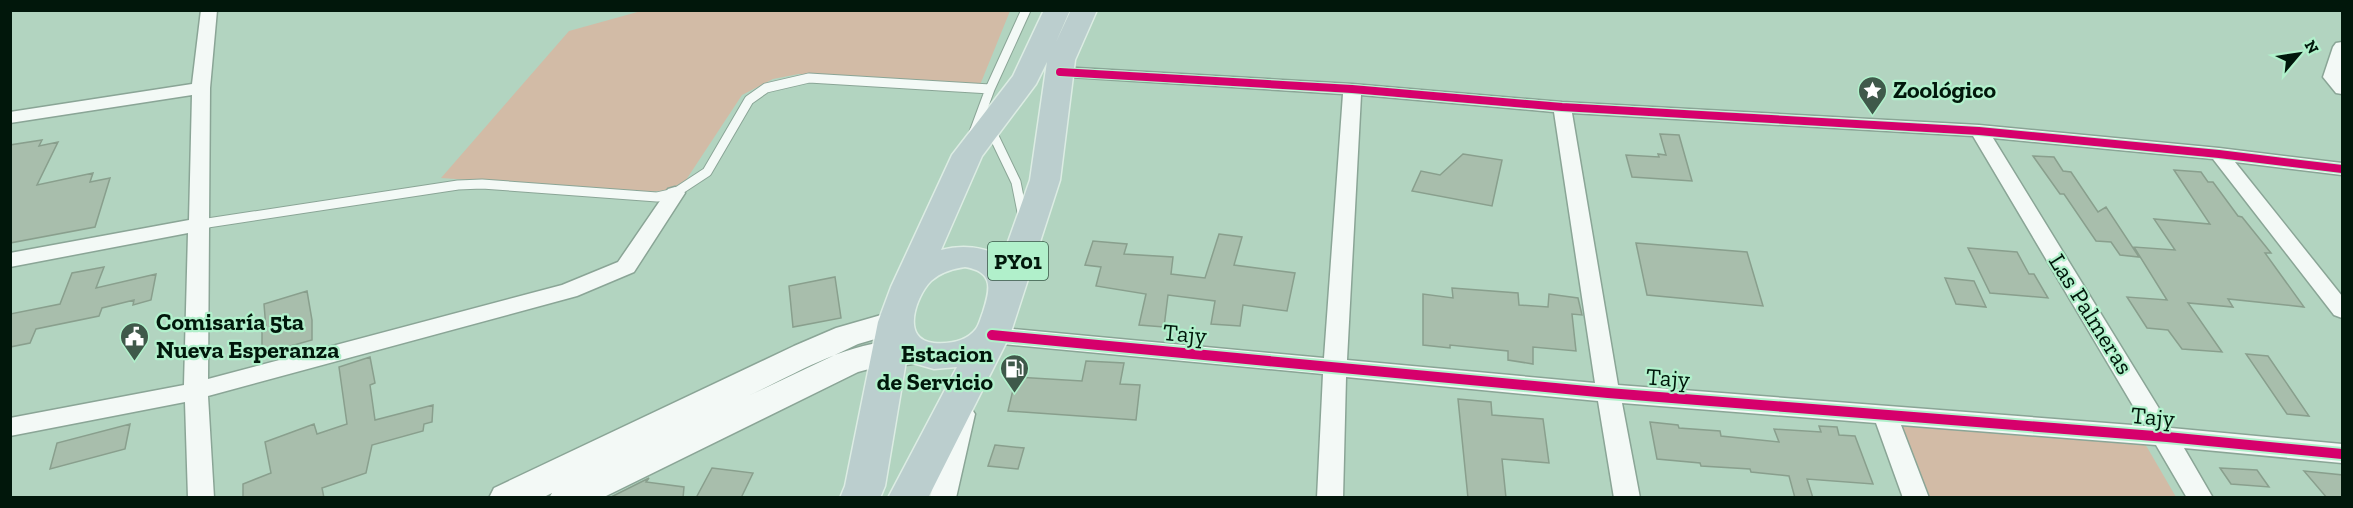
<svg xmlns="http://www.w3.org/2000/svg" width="2353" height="508" viewBox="0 0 2353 508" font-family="'Zilla Slab',serif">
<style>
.green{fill:#d2bba6}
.building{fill:#a8beac;stroke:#899f8d;stroke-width:1.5}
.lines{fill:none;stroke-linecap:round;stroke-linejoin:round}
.lane-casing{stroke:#8aa596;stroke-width:11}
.street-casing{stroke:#8aa596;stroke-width:3}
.secondary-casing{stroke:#8aa596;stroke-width:3}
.highway-casing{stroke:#dcece3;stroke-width:3}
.lane{stroke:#f3f9f6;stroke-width:9}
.street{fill:#f3f9f6;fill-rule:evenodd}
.secondary{fill:#f3f9f6;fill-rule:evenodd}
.highway{fill:#bbcece;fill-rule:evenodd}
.cycleway-far1-casing{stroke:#b1f0cb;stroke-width:10}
.cycleway-casing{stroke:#b1f0cb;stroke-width:14}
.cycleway-far1{stroke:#d6006c;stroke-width:8}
.cycleway{stroke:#d6006c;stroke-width:10}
.labels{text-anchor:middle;stroke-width:4.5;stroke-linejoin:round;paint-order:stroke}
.shield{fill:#b1f0cb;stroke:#365845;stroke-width:1.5}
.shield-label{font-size:22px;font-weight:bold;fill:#01170b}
.poi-label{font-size:24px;font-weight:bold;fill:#01170b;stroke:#b1f0cb;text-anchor:start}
.street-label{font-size:24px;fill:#01170b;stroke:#b1f0cb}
</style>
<rect width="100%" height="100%" fill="#b2d4c0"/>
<path class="green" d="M641 11H1010L980 85 799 74 773 79 742 95 686 180 669 190 649 192 441 178 569 31Z
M1895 418 2144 442 2176 497H1927Z"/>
<path class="building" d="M1660 134 1679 135 1692 181 1632 177 1626 155 1659 157 1658 154 1666 155Z
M42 140 39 146 58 142 37 185 93 173 90 182 110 178 95 227 10 243V145Z
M1463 154 1502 160 1492 206 1412 191 1421 171 1440 175Z
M2033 156 2054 157 2063 171 2071 172 2098 212 2106 207 2139 257 2120 255 2111 242 2096 241 2064 194H2060Z
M2174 170 2201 172 2208 182H2213L2238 216 2242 217 2271 253H2265L2304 307 2228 299 2233 307 2188 303 2222 352 2182 349 2168 330 2147 328 2127 297 2167 300 2134 247 2175 250 2154 219 2210 224Z
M1219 234 1242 237 1234 265 1295 273 1287 311 1243 305 1240 326 1211 324 1215 301 1168 295 1164 327 1139 325 1146 294 1096 286 1101 267 1085 265 1093 241 1127 244 1124 254 1173 257 1171 274 1205 278Z
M1636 243 1747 252 1763 306 1647 295Z
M1968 248 2017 252 2029 274H2034L2048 298 1990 293Z
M104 267 96 288 156 274 151 300 133 305 134 300 102 308 99 316 36 329 30 343 10 347V314L60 304 72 273Z
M835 277 841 318 793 327 789 286Z
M1945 278 1974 281 1986 307 1956 304Z
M1452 288 1518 293 1519 305 1548 307 1549 294 1578 298 1582 315 1572 314 1576 351 1533 347V364L1508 360V351L1450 345V348L1423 345V294L1453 298Z
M307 291 312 320V340L262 354V330L266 329 264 304Z
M2246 354 2268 356 2309 416 2287 414Z
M370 357 375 383 370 385 375 420 433 405 432 422 424 424 423 431 372 445 366 473 322 488 324 498H243V484L271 473 265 442 314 424 317 434 347 424 339 367Z
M1086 361 1124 363 1120 384 1140 385 1136 420 1008 411 1016 377 1082 381Z
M1458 399 1491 402 1492 415 1543 419 1549 463 1502 459 1506 498H1468Z
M1650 422 1678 425 1679 428 1720 431 1721 436 1779 442 1774 429 1821 432 1819 426 1837 427 1839 435 1855 436 1873 484 1807 479 1813 498H1795L1789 476 1751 472 1750 469 1701 466 1700 463 1657 459Z
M130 424 125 449 50 469 57 443Z
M995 445 1024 448 1018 469 988 466Z
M712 468 753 473 741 498H696Z
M2220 468 2257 470 2269 487 2231 484Z
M2304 471 2343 475V498H2327Z
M649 478 646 482 684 487 683 498H609Z"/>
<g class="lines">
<defs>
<path id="lane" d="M990 128 1016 182 1023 217
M973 135 990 89 1026 10
M201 224 458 185 482 184 657 197 675 193 707 172 749 100 766 88 809 78 990 89"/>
<path id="street" d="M201 10H217L210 88 209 221 211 224 209 228 208 379 562 285 618 262 668 189 675 187 682 189 685 193 634 272 577 296 208 396 214 498H188L185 402 10 436V418L184 385 188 233 10 267V253L189 220 192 95 10 123V112L192 84Z
M2342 42V94L2336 93 2323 77 2333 47 2336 43Z
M1060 67 1352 84 1562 102 1979 125 2219 148 2342 163V175L2235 162 2342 296V318L2334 315 2213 159 1993 138 2171 428 2342 444V463L2184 448 2213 498H2187L2156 445 1901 425 1929 498H1903L1876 423 1622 403 1640 498H1614L1598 401 1346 377 1343 498H1317L1323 374 992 343 984 341 981 335 984 329 992 327 1324 358 1343 94 1054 76 1051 72 1054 68ZM1361 95 1554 112 1595 383 1347 360ZM1572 113 1973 136 2145 426 1618 385Z
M963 405 971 408 975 414 956 498H930L951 414 955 408Z"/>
<path id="secondary" d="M895 311 906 314 911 322 906 330 858 344 748 396C798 373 868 328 925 345L929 353 925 361C902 368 880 365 858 372L602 498H549L552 493 542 498H489L494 488 794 346 836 328Z"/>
<path id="highway" d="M1044 10H1070L1056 42 1071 10H1097L1075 60 1060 180 1010 335 928 498H888L957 367 934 369 906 361 885 486 880 498H840L845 486 878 322 891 287 952 155 1013 76ZM1047 62 1030 180 1003 256C982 247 963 244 941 250L982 156 1036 84ZM965 267C995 272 990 290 983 312 981 317 979 325 976 329 966 342 948 344 934 343 900 340 916 296 931 281 941 272 952 269 965 267Z"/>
</defs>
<use href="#lane" class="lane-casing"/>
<use href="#street" class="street-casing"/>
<use href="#secondary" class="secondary-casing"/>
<use href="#highway" class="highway-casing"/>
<use href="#lane" class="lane"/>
<use href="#street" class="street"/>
<use href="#secondary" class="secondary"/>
<use href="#highway" class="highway"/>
<defs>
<path id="cycleway-far1" d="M1060 72 1352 89 1562 107 1979 131 2219 154 2342 169"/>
<path id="cycleway" d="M992 335 1608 393 2167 437 2342 454"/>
</defs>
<use href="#cycleway-far1" class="cycleway-far1-casing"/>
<use href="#cycleway" class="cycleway-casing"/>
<use href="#cycleway-far1" class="cycleway-far1"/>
<use href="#cycleway" class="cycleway"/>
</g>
<defs>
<symbol id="sight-pin" viewBox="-11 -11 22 30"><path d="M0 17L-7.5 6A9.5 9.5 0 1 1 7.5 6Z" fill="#3f594a" stroke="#b1f0cb"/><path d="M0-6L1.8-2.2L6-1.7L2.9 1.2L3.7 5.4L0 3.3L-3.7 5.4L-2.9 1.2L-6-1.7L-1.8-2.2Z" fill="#fff"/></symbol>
<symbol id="civic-pin" viewBox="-11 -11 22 30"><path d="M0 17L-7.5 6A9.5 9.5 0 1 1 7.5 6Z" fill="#3f594a" stroke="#b1f0cb"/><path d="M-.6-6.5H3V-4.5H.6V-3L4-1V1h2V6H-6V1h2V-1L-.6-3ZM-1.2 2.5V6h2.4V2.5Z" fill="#fff"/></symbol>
<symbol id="fuel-pin" viewBox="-11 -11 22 30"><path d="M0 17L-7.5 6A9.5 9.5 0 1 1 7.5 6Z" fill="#3f594a" stroke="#b1f0cb"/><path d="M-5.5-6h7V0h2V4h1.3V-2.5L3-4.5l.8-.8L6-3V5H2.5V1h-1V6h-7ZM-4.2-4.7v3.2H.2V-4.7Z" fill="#fff"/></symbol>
</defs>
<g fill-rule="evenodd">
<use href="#sight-pin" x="1856" y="74" width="33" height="45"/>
<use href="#civic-pin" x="118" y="320" width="33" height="45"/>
<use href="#fuel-pin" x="998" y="352" width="33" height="45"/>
</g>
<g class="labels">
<rect class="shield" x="988" y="242" width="60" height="38" rx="4.5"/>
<g class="shield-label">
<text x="1018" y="269">PY01</text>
</g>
<g class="poi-label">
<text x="1893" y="98">Zoológico</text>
<text x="156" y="330">Comisaría 5ta<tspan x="156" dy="28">Nueva Esperanza</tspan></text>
<text x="993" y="362" text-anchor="end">Estacion<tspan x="993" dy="28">de Servicio</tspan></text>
</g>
<g class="street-label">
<text transform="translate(2091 314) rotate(58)" y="8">Las Palmeras</text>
<text transform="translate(1185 334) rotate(5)" y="8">Tajy</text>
<text transform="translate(1668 378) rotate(4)" y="8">Tajy</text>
<text transform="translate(2153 417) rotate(5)" y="8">Tajy</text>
</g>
</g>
<rect width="2353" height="508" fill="none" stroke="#01170b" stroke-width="24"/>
<g transform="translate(2299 54) rotate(61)" stroke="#b1f0cb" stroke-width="4.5" paint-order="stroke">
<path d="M0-4.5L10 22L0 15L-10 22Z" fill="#01170b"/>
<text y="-9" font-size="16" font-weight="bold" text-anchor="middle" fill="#01170b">N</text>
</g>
</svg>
